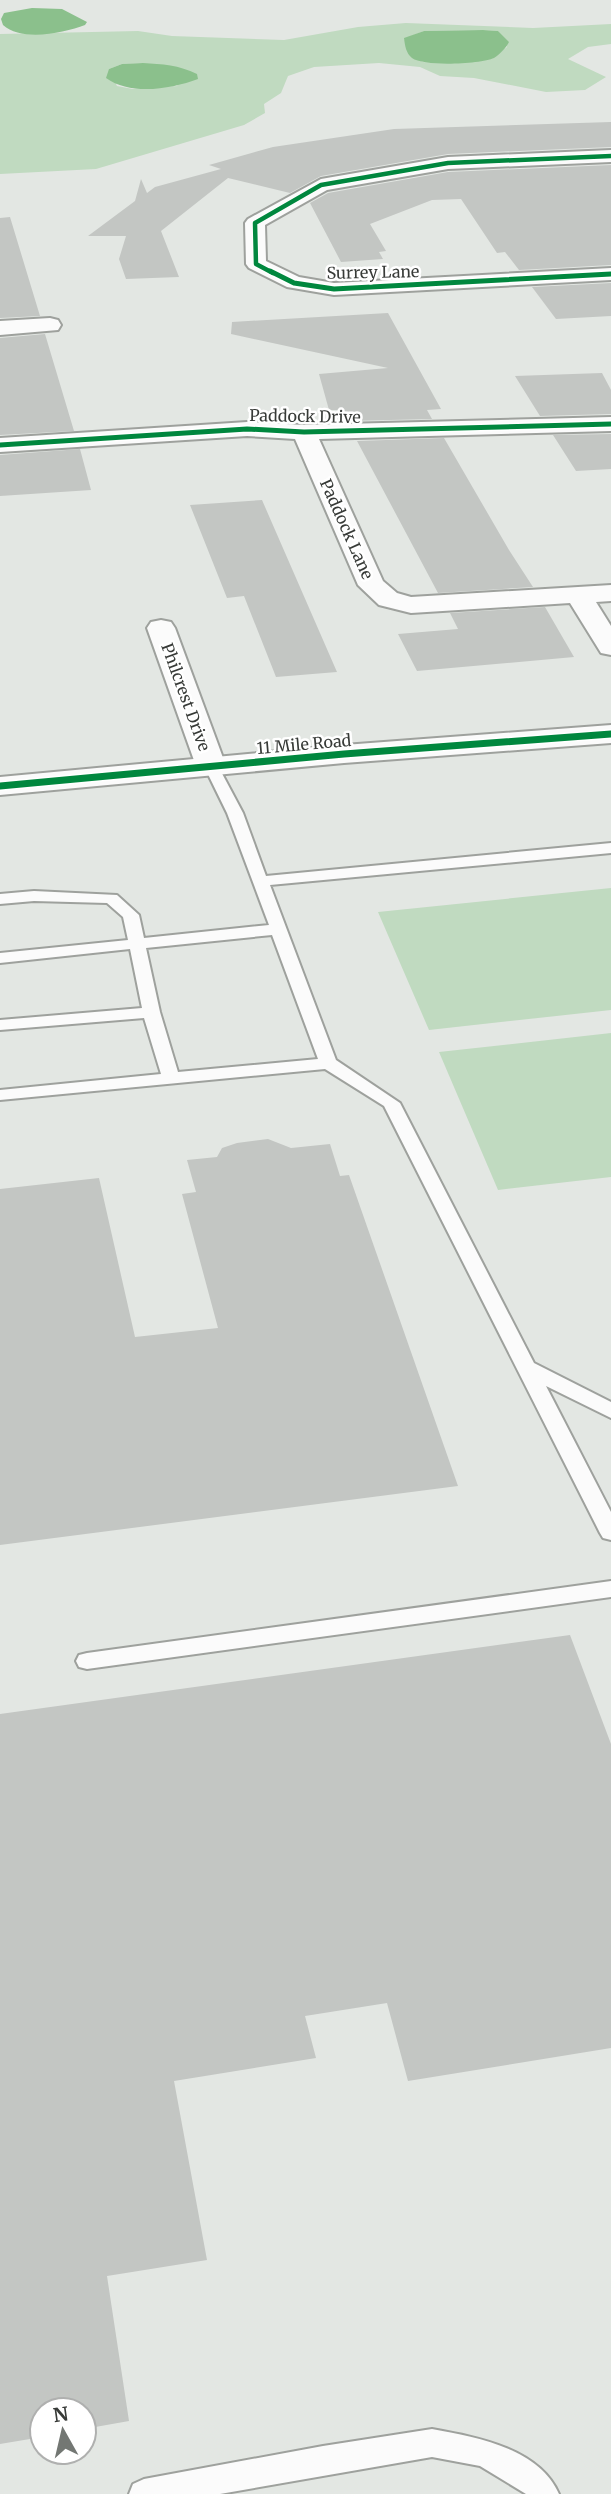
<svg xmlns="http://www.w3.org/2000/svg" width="611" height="2494" viewBox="0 0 611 2494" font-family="Merriweather,serif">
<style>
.green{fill:#c0dac0;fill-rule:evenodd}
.water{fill:#8bc08c}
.building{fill:#c3c6c3}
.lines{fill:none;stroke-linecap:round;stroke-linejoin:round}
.lane-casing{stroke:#9ea19d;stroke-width:4}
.street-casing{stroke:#9ea19d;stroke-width:4}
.secondary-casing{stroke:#9ea19d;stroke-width:4}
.lane{fill:#fbfbfb;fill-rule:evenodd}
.street{fill:#fbfbfb;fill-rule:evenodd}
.secondary{fill:#fbfbfb;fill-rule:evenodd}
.cycleway-far2-casing{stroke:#fff;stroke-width:6}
.cycleway-far1-casing{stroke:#fff;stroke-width:8}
.cycleway-casing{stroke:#fff;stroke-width:10}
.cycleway-far2{stroke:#00873e;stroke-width:4.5}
.cycleway-far1{stroke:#00873e;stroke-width:5}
.cycleway{stroke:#00873e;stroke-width:7}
.labels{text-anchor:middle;stroke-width:5;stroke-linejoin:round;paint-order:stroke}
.far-street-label{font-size:16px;fill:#373a37;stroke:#fff}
</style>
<rect width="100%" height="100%" fill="#e3e7e3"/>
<path class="green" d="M406 23 533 28 611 24V44L588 47 568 59 606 77 585 90 546 92 474 78 440 76 420 67 379 63 314 67 288 76 281 93 264 104 265 113 244 125 96 169 0 174V34L138 31 172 36 284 40 358 27ZM483 30 498 31 507 47 493 58 460 63 422 62 404 39 424 31ZM143 63 178 86 133 89 117 86 109 69 122 64Z
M611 888V1010L429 1030 378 912Z
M611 1033V1177L498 1190 439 1052Z"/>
<path class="water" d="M32 8 62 9 87 22 85 25C64 33 22 42 3 25L1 19 4 13Z
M483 30 498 31 509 42C506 48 500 54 494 58 481 64 424 67 412 58 406 53 405 46 404 38L424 31Z
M143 63C162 64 179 65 197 74L198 79C171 89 131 96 106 78L109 69 122 64Z"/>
<path class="building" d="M611 122V147L448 154 321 176 290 193 228 178 161 231 179 277 126 279 119 259 126 236H88L135 201 141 179 147 193 155 187 221 169 209 165 273 147 394 129Z
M611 165V265L519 270 505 252 497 253 461 199 432 200 370 224 386 251 379 252 383 259 341 262 310 203 328 193 448 172Z
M10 217 40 316 0 318V218Z
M611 283V316L556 319 532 287Z
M388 313 441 409 427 410 432 419 347 421 341 410H329L319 374 388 368 231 334 232 322Z
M45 334 74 431 0 435V338Z
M602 373 611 390V414L540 416 515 376Z
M611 434V469L576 471 553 435Z
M444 438 509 550 533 587 438 593 357 441Z
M80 449 91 490 0 496V455Z
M262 500 337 672 276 677 244 596 227 598 190 505Z
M545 607 574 657 417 671 398 634 458 629 450 613Z
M268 1139 291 1148 330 1144 340 1176 349 1175 458 1486 0 1545V1189L99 1178 135 1337 218 1328 182 1194 196 1192 187 1160 217 1157 222 1148 237 1143Z
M570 1635 611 1744V2048L408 2081 387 2003 305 2016 316 2058 174 2081 207 2260 107 2276 129 2421 84 2429V2410H42V2437L0 2444V1714Z"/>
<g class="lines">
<defs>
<path id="lane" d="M211 762 218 766 243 813 266 876 611 843V853L270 885 336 1060 400 1103 534 1363 611 1402V1418L546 1386 611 1512V1540L603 1538 600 1533 384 1106 325 1069 0 1100V1090L161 1074 144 1018 0 1030V1020L142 1008 130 949 0 963V953L128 940 123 917 107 903 34 901 0 904V894L34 891 117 895 139 915 144 938 269 925 227 813 204 766ZM272 935 318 1059 178 1072 160 1012 146 948Z
M611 1581V1597L87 1669 79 1667 76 1661 79 1655 87 1653Z
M432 2429C476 2437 539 2448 559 2494H526L480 2466 432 2457 220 2494H129L133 2484 144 2479 323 2446Z"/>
<path id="street" d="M611 150V162L448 169 327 190 265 225 266 261 299 277 334 283 611 268V280L334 295 287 287 249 268 246 264 245 223 248 219 321 179 448 157Z
M50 318 58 320 61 325 58 330 0 335V321Z
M611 417V431L319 439 383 581 397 593 411 597 611 585V601L596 602 611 626V655L601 653 570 603 411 613 379 605 358 585 295 439 247 436 0 452V438L247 422 304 425Z
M161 620 171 622 175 628 226 766 222 772 211 775 200 772 196 766 147 628 151 622Z"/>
<path id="secondary" d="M611 725V743L344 763 0 795V777L344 745Z"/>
</defs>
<use href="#lane" class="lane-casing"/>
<use href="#street" class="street-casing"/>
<use href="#secondary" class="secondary-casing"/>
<use href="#lane" class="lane"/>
<use href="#street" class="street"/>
<use href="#secondary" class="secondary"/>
<defs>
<path id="cycleway-far2" d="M273 273 256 264 255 223 321 185 448 163 611 156"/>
<path id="cycleway-far1" d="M270 271 294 283 334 289 611 274
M0 445 247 429 304 432 611 424"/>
<path id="cycleway" d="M0 786 344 754 611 734"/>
</defs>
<use href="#cycleway-far2" class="cycleway-far2-casing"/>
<use href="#cycleway-far1" class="cycleway-far1-casing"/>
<use href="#cycleway" class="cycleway-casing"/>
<use href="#cycleway-far2" class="cycleway-far2"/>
<use href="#cycleway-far1" class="cycleway-far1"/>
<use href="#cycleway" class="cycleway"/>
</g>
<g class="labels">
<g class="far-street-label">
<text transform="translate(373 272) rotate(-1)" y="6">Surrey Lane</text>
<text transform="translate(305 416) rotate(1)" y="6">Paddock Drive</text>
<text transform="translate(347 529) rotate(66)" y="6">Paddock Lane</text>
<text transform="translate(186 697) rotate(70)" y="6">Philcrest Drive</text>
<text transform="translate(304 744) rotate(-5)" y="6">11 Mile Road</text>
</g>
</g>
<g transform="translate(63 2431) rotate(352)"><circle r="33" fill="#ffffff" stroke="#afb0af" stroke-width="2"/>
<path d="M0-5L12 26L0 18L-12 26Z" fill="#737773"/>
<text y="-10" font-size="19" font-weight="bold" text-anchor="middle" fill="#373a37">N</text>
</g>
</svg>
